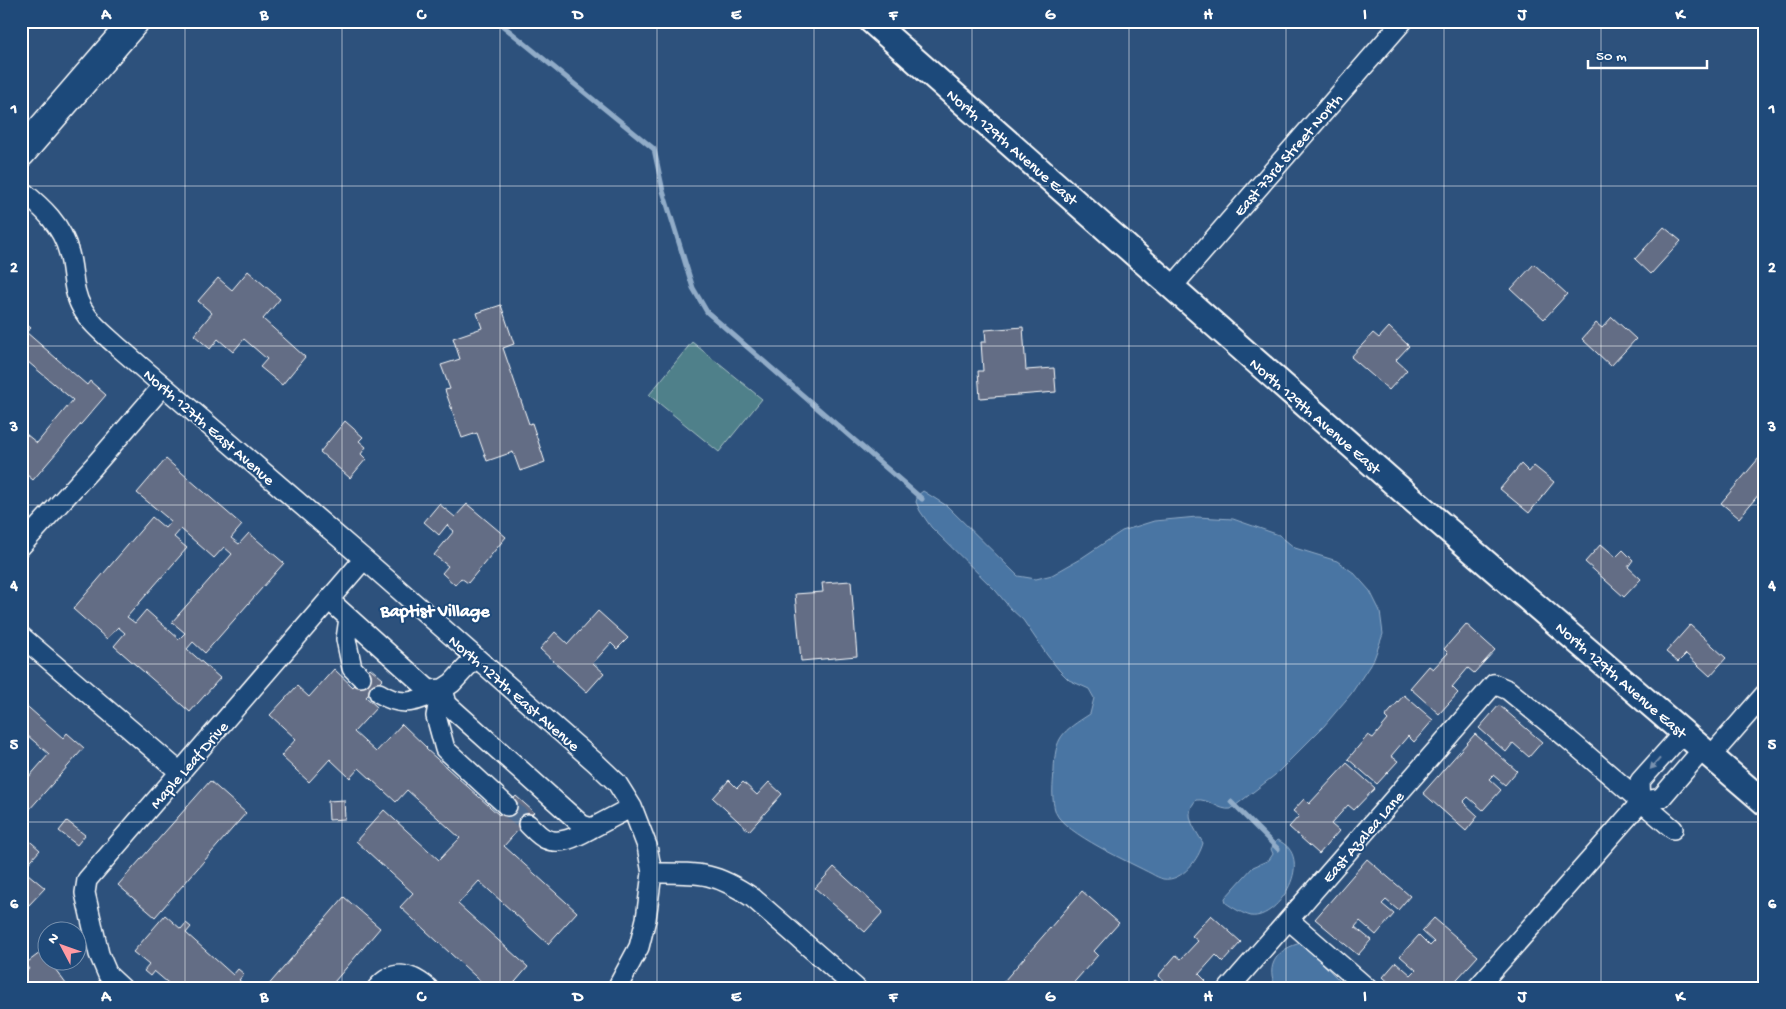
<svg xmlns="http://www.w3.org/2000/svg" width="1786" height="1009" viewBox="0 0 1786 1009" font-family="'Gochi Hand',sans-serif">
<style>
.green{fill:#4f808a;stroke:#a7c0c4}
.water{fill:#4874a3;stroke:#91acc8}
.lines{fill:none;stroke-linecap:round;stroke-linejoin:round}
.stream{stroke:#91acc8;stroke-width:5}
.building{fill:#646d85;stroke:#fff;fill-rule:evenodd}
.minor-tunnel{stroke:#4c6b90;stroke-width:19;stroke-dasharray:19 9;stroke-linecap:butt}
.minor-casing{stroke:#fff;stroke-width:22}
.tertiary-casing{stroke:#fff;stroke-width:28}
.secondary-casing{stroke:#fff;stroke-width:31}
.minor{stroke:#1f4a7a;stroke-width:19}
.tertiary{stroke:#1f4a7a;stroke-width:24}
.secondary{stroke:#1f4a7a;stroke-width:28}
.oneway{fill:#7992af}
.grid{fill:none;stroke:#fff;stroke-width:1;stroke-opacity:0.55}
.labels{text-anchor:middle;stroke-width:4;stroke-linejoin:round;paint-order:stroke}
.street-label{font-size:16px;fill:#fff;stroke:#1f4a7a}
.neighbourhood-label{font-size:18px;font-weight:bold;fill:#fff;stroke:#1f4a7a}
.neatline{fill:none;stroke:#fff;stroke-width:2}
.grid-label{font-size:16px;text-anchor:middle;font-weight:bold;fill:#fff}
</style>
<rect width="100%" height="100%" fill="#2d517c"/>
<filter id="ink" filterUnits="userSpaceOnUse"><feTurbulence type="fractalNoise" baseFrequency=".02" numOctaves="2"/><feDisplacementMap in="SourceGraphic" scale="10" xChannelSelector="R" yChannelSelector="G"/><feConvolveMatrix kernelMatrix="1 2 1 2 8 2 1 2 1" color-interpolation-filters="sRGB"/></filter>
<g filter="url(#ink)">
<path class="green" d="M692 342 762 399 719 452 649 395Z"/>
<path class="water" d="M923 491 947 506 1018 576 1036 579 1052 575 1080 559 1122 531 1154 521 1197 517 1233 519 1279 535 1295 548 1337 561 1354 573 1370 591 1380 611 1383 634 1374 659 1351 694 1324 726 1275 775 1231 809C1219 811 1209 798 1196 800 1183 815 1194 827 1203 843 1199 858 1183 882 1163 879 1160 878 1155 876 1152 874 1131 863 1064 833 1056 813 1051 800 1053 784 1054 771 1055 736 1062 732 1090 714L1094 698 1089 689 1069 680 1059 670 1047 655 1023 620 1010 608 996 591 931 527 920 511 916 502 918 495Z
M1277 840C1317 856 1279 920 1251 916 1243 914 1233 908 1226 903L1225 898 1253 867 1269 860 1273 854 1271 849Z
M1302 943 1347 988H1277C1263 966 1279 947 1302 943Z"/>
<g class="lines">
<path class="stream" d="M497 21 654 149 663 191 693 288 707 312 922 499
M1231 802 1278 849"/>
</g>
<path class="building" d="M1664 227 1681 241 1651 274 1635 259Z
M1534 264 1567 294 1544 319 1511 289Z
M248 271 280 299 263 319 305 357 282 385 260 367 267 359 244 339 233 352 218 339 210 349 194 335 212 313 198 301 218 278 232 290Z
M501 305 514 344 503 348 529 424 532 423 545 462 520 471 513 452 487 461 477 433 462 438 445 390 450 389 441 365 460 359 453 338 482 328 477 313Z
M1612 317 1636 339 1611 366 1582 339 1596 323 1602 328Z
M21 320 31 328 26 332 87 385 90 381 106 395 33 480 21 470V430L37 443 73 400 21 356Z
M1023 327 1026 370 1054 368 1056 392 980 398 978 371H983L981 342H986L985 330Z
M1389 327 1409 346 1396 360 1407 370 1389 390 1351 357 1373 333 1379 338Z
M345 421 363 437 359 441 366 447 361 454 366 459 350 478 320 452Z
M1759 458 1765 463V487L1739 518 1721 503Z
M166 459 242 525 231 538 239 544 249 533 284 563 205 653 193 642 187 649 220 678 190 712 114 646 125 633 118 627 107 639 73 609 152 517 165 528 171 521 137 493ZM181 529 214 558 224 547 232 554 172 622 185 633 179 639 146 610 135 623 127 617 187 548 174 537Z
M1521 464 1529 472 1534 466 1554 482 1529 513 1500 489Z
M439 504 455 517 467 504 506 537 468 583 461 578 455 585 442 573 448 566 434 555 454 531 447 525 439 535 424 522Z
M1601 544 1616 557 1623 550 1633 560 1628 567 1641 579 1624 597 1585 562Z
M851 581 857 656 801 661 795 594 823 592 822 583Z
M598 611 628 638 617 649 611 643 593 663 604 673 587 692 540 649 555 632 568 644Z
M1466 624 1495 650 1474 673 1468 668 1452 687 1458 693 1439 714 1410 688 1429 666 1433 669 1448 653 1444 649Z
M1690 625 1726 658 1710 676 1686 654 1678 662 1666 652Z
M370 668 383 679 366 697 377 707 354 732 376 752 402 724 427 748 426 749 499 815 516 796 534 812 504 846 577 912 548 944 479 881 458 904 528 967 510 988H488L400 907 413 893 356 841 384 810 439 860 460 838 407 790 396 802 359 768 350 778 330 759 309 782 281 756 296 739 270 715 297 686 309 697 334 669 353 687Z
M1404 695 1433 720 1414 742 1408 736 1391 756 1398 761 1377 784 1348 759 1368 735 1373 738 1388 720 1385 717Z
M21 701 63 738 67 733 84 748 21 819V786L49 754 21 730Z
M1499 705 1542 742 1529 757 1513 743 1506 752 1479 728Z
M1475 734 1517 771 1505 785 1493 775 1489 779 1501 790 1483 810 1468 797 1463 802 1478 816 1466 831 1423 793Z
M1347 763 1375 788 1354 810 1348 805 1331 824 1339 831 1319 854 1289 827 1299 816 1293 811 1304 799 1309 804Z
M729 780 737 788 743 782 757 795 769 782 782 794 749 831 713 798Z
M210 781 246 813 155 917 118 885Z
M344 800 345 819 329 820 328 801Z
M67 821 85 835 77 845 59 831Z
M24 836 40 850 25 867 21 863V839Z
M1367 859 1410 896 1398 910 1386 900 1382 904 1394 914 1376 935 1360 921 1355 927 1371 940 1358 955 1315 919Z
M834 867 883 912 865 932 815 888Z
M22 869 45 888 29 905 21 898Z
M1082 891 1119 923 1094 951 1098 955 1069 988H998Z
M344 897 380 928 329 988H266Z
M165 915 181 929 186 923 191 927 186 933 233 975 238 969 244 974 239 980 248 988H174L154 971 150 976 144 971 149 965 133 952Z
M1211 915 1241 942 1223 962 1216 955 1199 974 1206 981 1200 988H1172L1158 976 1176 955 1181 959 1198 941 1192 936Z
M1434 918 1478 956 1449 988H1395L1383 977 1396 962 1411 975 1416 970 1400 956 1419 935 1430 946 1434 942 1422 931Z
M48 947V962H51H50L69 988H23L27 985 21 975 29 969 25 964Z
M1155 980 1165 988H1148Z"/>
<g class="lines">
<path class="minor-tunnel" d="M507 806 528 824"/>
<defs>
<path id="minor" d="M21 190C42 207 62 225 69 253 74 271 72 291 82 308 90 323 104 334 116 345L364 559 596 763 617 783 632 807 647 846 652 873 646 919 639 947 617 988
M1172 287 1403 21
M21 546 93 467 163 386
M329 600 429 690 443 689 452 683 475 658
M349 618 346 639 352 668 361 677
M21 636 181 773
M441 691 436 716 445 749 507 806
M379 693C404 709 418 701 443 689L447 704 582 825 592 828 632 807
M1711 756 1765 694
M1641 802 1640 781 1684 732
M528 824C533 829 540 837 546 839 561 846 579 835 592 828
M652 873C698 873 714 871 753 898L856 988
M1289 920 1367 988
M122 988 108 975 99 954 85 893 87 880 364 559
M377 988C393 969 410 973 428 988
M1229 988 1494 684 1508 690 1568 739 1673 829
M1477 988 1641 802 1661 798 1703 749"/>
<path id="tertiary" d="M871 21 1404 492 1765 803"/>
<path id="secondary" d="M21 153 135 21"/>
</defs>
<use href="#minor" class="minor-casing"/>
<use href="#tertiary" class="tertiary-casing"/>
<use href="#secondary" class="secondary-casing"/>
<use href="#minor" class="minor"/>
<use href="#tertiary" class="tertiary"/>
<use href="#secondary" class="secondary"/>
</g>
<defs><path id="oneway-solid" d="M-6-.8H1V-3.2L6.5 0L1 3.2V.8H-6Z" transform="scale(1.25)"/></defs>
<use class="oneway" href="#oneway-solid" transform="translate(1655 764) rotate(132)"/>
</g>
<path class="grid" d="M185 21V988M342 21V988M500 21V988M657 21V988M814 21V988M972 21V988M1129 21V988M1286 21V988M1444 21V988M1601 21V988M21 186H1765M21 346H1765M21 505H1765M21 664H1765M21 822H1765"/>
<g class="labels">
<g class="street-label">
<text transform="translate(1013 146) rotate(41)" y="6">North 129th Avenue East</text>
<text transform="translate(1287 154) rotate(-49)" y="6">East 73rd Street North</text>
<text transform="translate(1316 415) rotate(41)" y="6">North 129th Avenue East</text>
<text transform="translate(210 426) rotate(41)" y="6">North 127th East Avenue</text>
<text transform="translate(1622 679) rotate(41)" y="6">North 129th Avenue East</text>
<text transform="translate(515 692) rotate(41)" y="6">North 127th East Avenue</text>
<text transform="translate(188 764) rotate(-49)" y="6">Maple Leaf Drive</text>
<text transform="translate(1362 836) rotate(-49)" y="6">East Azalea Lane</text>
</g>
<g class="neighbourhood-label">
<text x="435" y="616">Baptist Village</text>
</g>
</g>
<rect width="1786" height="1009" fill="none" stroke="#1f4a7a" stroke-width="55"/>
<g transform="translate(62 946) rotate(311)"><circle r="24" fill="#1f4a7a" stroke="#7992af"/>
<path d="M0-4L9 19L0 12L-9 19Z" fill="#ff9aa2"/>
<text y="-8" font-size="14" font-weight="bold" text-anchor="middle" fill="#ffffff">N</text>
</g>
<path d="M1588 60v8h119v-8" fill="none" stroke="#ffffff" stroke-width="2.5"/>
<text x="1596" y="60" font-size="15" fill="#ffffff" stroke="#1f4a7a" stroke-width="4" paint-order="stroke">50 m</text>
<rect x="28" y="28" width="1730" height="954" class="neatline"/>
<g class="grid-label">
<text x="106" y="19">A</text>
<text x="264" y="19">B</text>
<text x="421" y="19">C</text>
<text x="578" y="19">D</text>
<text x="736" y="19">E</text>
<text x="893" y="19">F</text>
<text x="1050" y="19">G</text>
<text x="1208" y="19">H</text>
<text x="1365" y="19">I</text>
<text x="1522" y="19">J</text>
<text x="1680" y="19">K</text>
<text x="14" y="113">1</text>
<text x="1772" y="113">1</text>
<text x="14" y="272">2</text>
<text x="1772" y="272">2</text>
<text x="14" y="431">3</text>
<text x="1772" y="431">3</text>
<text x="14" y="590">4</text>
<text x="1772" y="590">4</text>
<text x="14" y="749">5</text>
<text x="1772" y="749">5</text>
<text x="14" y="908">6</text>
<text x="1772" y="908">6</text>
<text x="106" y="1001">A</text>
<text x="264" y="1001">B</text>
<text x="421" y="1001">C</text>
<text x="578" y="1001">D</text>
<text x="736" y="1001">E</text>
<text x="893" y="1001">F</text>
<text x="1050" y="1001">G</text>
<text x="1208" y="1001">H</text>
<text x="1365" y="1001">I</text>
<text x="1522" y="1001">J</text>
<text x="1680" y="1001">K</text>
</g>
</svg>
